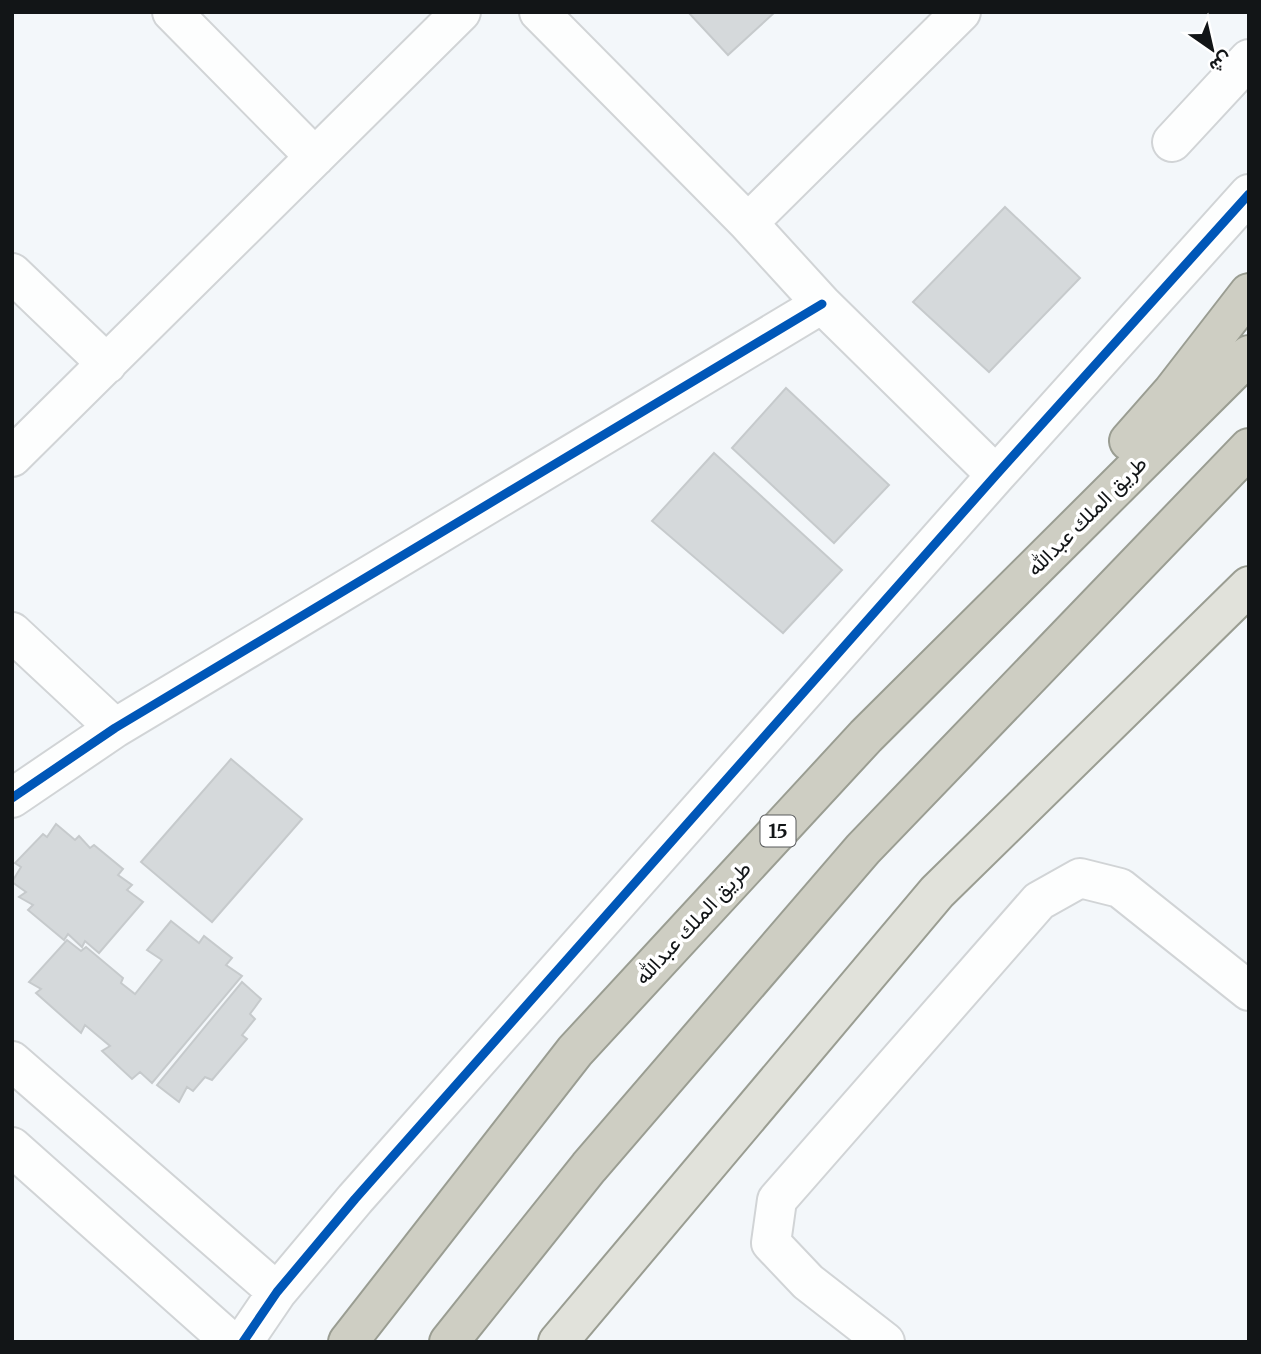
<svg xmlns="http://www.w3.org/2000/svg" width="1261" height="1354" viewBox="0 0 1261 1354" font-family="Merriweather,Vazirmatn,serif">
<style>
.building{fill:#d5d9db;stroke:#c6cacc;stroke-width:2}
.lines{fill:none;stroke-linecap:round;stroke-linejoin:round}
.minor-casing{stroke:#d1d4d6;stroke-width:42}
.major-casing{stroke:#9a9d92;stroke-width:42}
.highway-casing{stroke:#9a9d92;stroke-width:42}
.minor{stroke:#fdfefe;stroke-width:38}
.major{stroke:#e1e2db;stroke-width:38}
.highway{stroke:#cecec3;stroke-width:38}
.cycleway-casing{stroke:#fff;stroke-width:13}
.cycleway{stroke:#0057b8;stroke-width:9}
.labels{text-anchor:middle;stroke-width:7;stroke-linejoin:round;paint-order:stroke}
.shield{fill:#fff;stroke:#595b5d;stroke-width:2}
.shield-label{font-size:19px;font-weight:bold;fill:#121517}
.street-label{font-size:21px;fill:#121517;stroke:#fff}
</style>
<rect width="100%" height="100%" fill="#f3f7fa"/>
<path class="building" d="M688 12H775L728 55Z
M1005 207 1080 278 989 372 913 302Z
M786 388 889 485 834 543 732 448Z
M714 453 842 570 783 633 652 521Z
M231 759 302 819 212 922 141 862Z
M56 824 75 840 79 836 90 848 94 845 123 869 118 875 132 885 127 890 143 902 99 953 85 941 82 947 68 934 64 940 28 910 33 905 19 897 26 892 12 882 21 867 15 863 43 834 47 837Z
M171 921 199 943 204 936 232 958 226 965 242 976 152 1083 140 1072 132 1079 102 1051 110 1046 85 1025 81 1033 36 993 41 989 29 982 67 940 81 951 86 947 123 978 121 983 135 994 162 960 147 950Z
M242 982 261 999 250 1014 255 1019 242 1035 247 1039 212 1080 205 1077 193 1091 187 1087 179 1102 157 1085Z"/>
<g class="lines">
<defs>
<path id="minor" d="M172 12 315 157
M539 12 748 223 822 304 996 475
M1172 142 1249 59
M748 223 961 12
M12 273 107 364
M12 457 461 12
M12 632 115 728
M12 798 115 728 822 304
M12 1061 277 1292
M12 1147 231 1342
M243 1342 277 1292 355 1199 996 475 1249 194
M885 1342 808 1282 771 1243 777 1200 1039 901 1080 878 1120 888 1249 991"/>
<path id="major" d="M558 1342 937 892 1249 586"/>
<path id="highway" d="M1129 441 1173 391 1249 293
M348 1342 575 1051 866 736 1249 355
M449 1342 589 1167 863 849 1249 448"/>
</defs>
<use href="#minor" class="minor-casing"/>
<use href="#major" class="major-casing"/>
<use href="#highway" class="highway-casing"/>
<use href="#minor" class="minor"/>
<use href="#major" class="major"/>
<use href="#highway" class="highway"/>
<defs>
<path id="cycleway" d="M12 798 115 728 822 304
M243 1342 277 1292 355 1199 996 475 1249 194"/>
</defs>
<use href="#cycleway" class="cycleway-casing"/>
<use href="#cycleway" class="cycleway"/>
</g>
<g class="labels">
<rect class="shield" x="760.5" y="815.5" width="35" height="31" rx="5"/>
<g class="shield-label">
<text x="778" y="838">15</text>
</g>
<g class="street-label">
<text transform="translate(1087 516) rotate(-45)" y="7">طريق الملك عبدالله</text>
<text transform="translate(693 923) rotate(-47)" y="7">طريق الملك عبدالله</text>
</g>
</g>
<rect width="1261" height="1354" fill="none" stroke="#121517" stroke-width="28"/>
<g transform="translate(1212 49) rotate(146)" stroke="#ffffff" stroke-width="5" paint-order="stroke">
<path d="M0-5L12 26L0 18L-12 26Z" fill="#121517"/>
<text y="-10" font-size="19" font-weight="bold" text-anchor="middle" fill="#121517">ش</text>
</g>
</svg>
